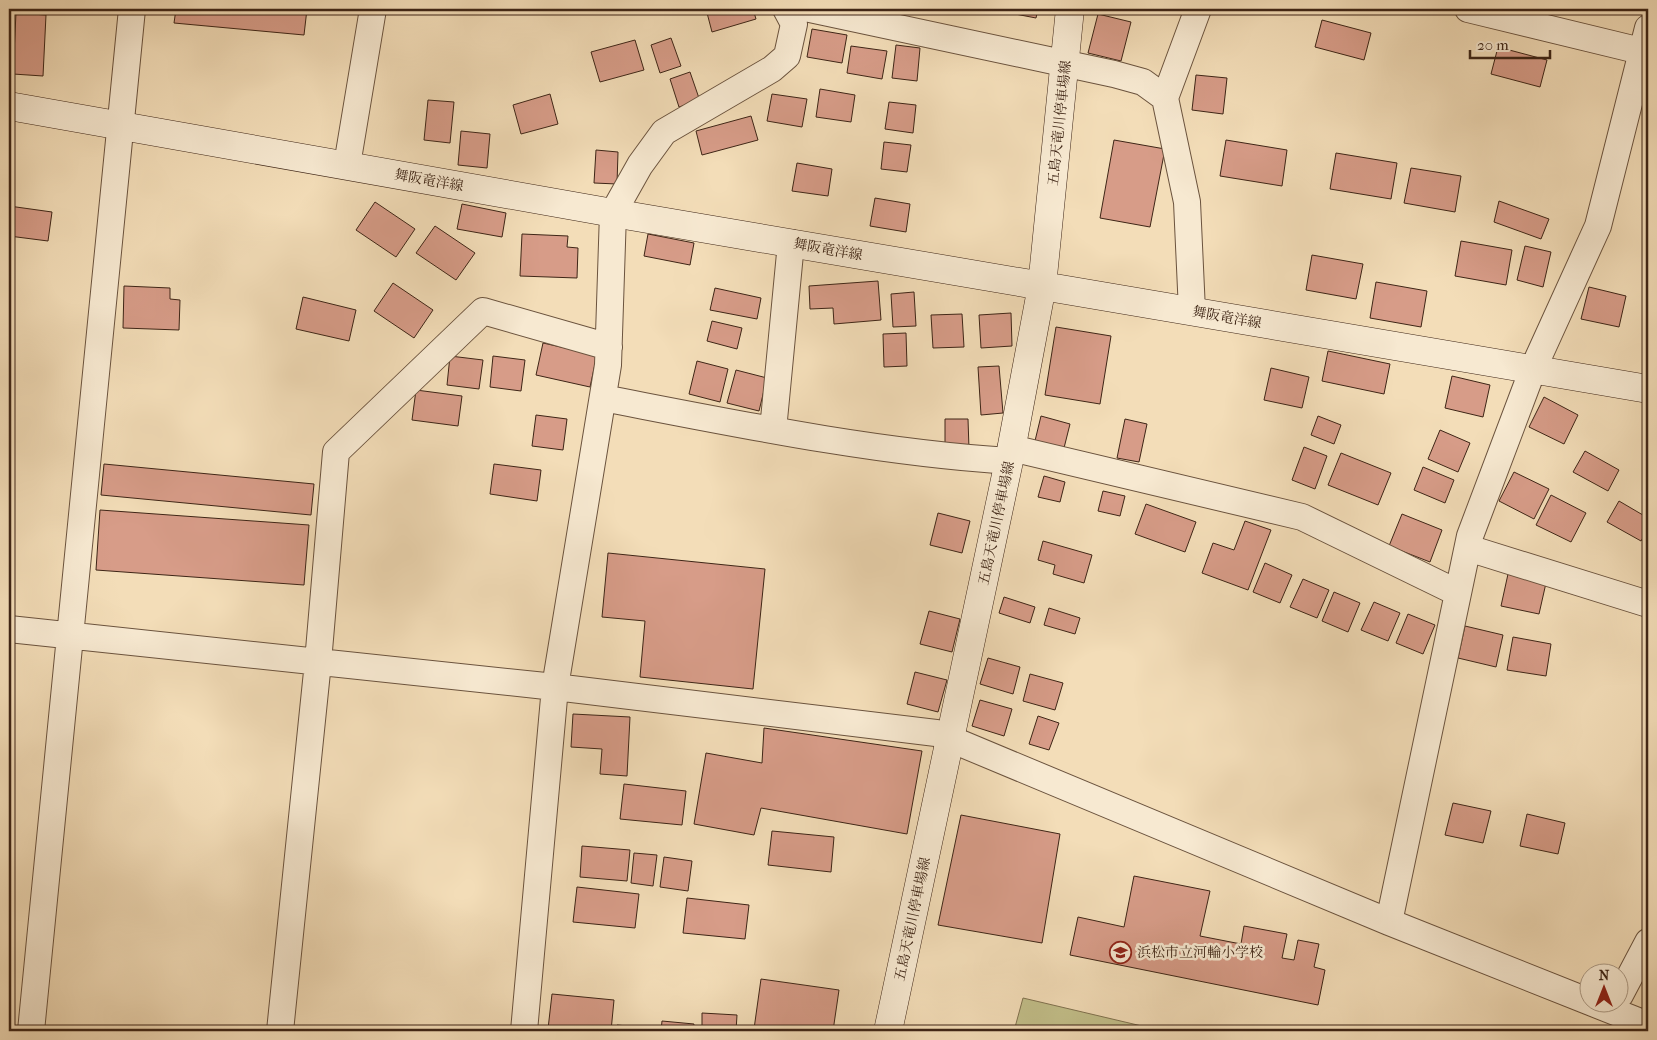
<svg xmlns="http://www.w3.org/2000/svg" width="1657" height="1040" viewBox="0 0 1657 1040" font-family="'IM FELL French Canon','Noto Serif JP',serif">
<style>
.green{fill:#c2bf8a;stroke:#807250}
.building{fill:#d79c88;stroke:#3e2516}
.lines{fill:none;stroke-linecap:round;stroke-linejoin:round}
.street-casing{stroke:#6b533e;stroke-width:28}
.secondary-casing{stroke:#3e2516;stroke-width:29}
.street{stroke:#f7e9d1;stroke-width:26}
.secondary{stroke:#f7e9d1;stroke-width:28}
.labels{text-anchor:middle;stroke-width:5;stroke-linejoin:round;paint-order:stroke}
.street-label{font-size:14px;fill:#3e2516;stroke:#f7e9d1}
.poi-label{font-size:14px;fill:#3e2516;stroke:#f7e9d1;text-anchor:start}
</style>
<rect width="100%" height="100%" fill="#f3ddb8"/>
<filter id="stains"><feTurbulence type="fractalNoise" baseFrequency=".004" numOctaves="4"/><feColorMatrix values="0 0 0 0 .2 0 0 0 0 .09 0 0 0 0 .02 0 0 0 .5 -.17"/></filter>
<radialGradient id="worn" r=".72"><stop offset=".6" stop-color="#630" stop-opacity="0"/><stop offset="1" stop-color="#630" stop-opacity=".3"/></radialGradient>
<path class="green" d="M1023 998 1163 1031H1014Z"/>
<path class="building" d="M176 9H307L304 35 174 23Z
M706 9H753L756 19 712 32Z
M1011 9H1038L1036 18 1010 13Z
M16 13 46 15 43 76 13 74Z
M1098 14 1131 22 1121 61 1088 53Z
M1322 20 1371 33 1364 60 1315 47Z
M812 29 847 35 842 63 807 57Z
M671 38 681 66 660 73 651 45Z
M635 40 644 70 600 82 591 52Z
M896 45 920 48 917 81 892 78Z
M851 46 887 51 882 79 847 73Z
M1498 47 1547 60 1540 87 1491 74Z
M690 72 700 101 679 107 670 79Z
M1196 75 1227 78 1223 114 1192 110Z
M820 89 855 95 851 122 816 117Z
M550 94 558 124 521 134 513 105Z
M772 94 807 99 802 127 767 121Z
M428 100 454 102 450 143 424 140Z
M889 102 916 105 913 133 885 129Z
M751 116 758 140 702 155 696 131Z
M461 131 490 134 487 168 458 165Z
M1114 140 1165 149 1150 227 1100 218Z
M1226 140 1287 150 1282 186 1220 176Z
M884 142 911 145 907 172 881 169Z
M596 150 618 152 617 184 594 183Z
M1336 153 1397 163 1391 199 1330 189Z
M797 163 832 169 828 196 792 191Z
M1411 168 1461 176 1455 212 1404 203Z
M875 198 910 204 906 232 870 226Z
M1499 201 1549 219 1541 239 1494 222Z
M375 202 415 229 396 257 356 230Z
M462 204 506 213 502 237 457 229Z
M9 206 52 212 48 241 9 236Z
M435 226 475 253 456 280 416 253Z
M522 234 568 236 567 247 578 248 577 278 520 276Z
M648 234 694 243 690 265 644 256Z
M1461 241 1512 250 1506 285 1455 276Z
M1525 246 1551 252 1543 287 1517 280Z
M1312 255 1363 264 1356 299 1306 290Z
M878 281 881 320 834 324 833 308 810 309 809 286Z
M1376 282 1427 291 1421 327 1370 318Z
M393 283 433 310 414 338 374 311Z
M124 286 170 288V299L180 300 179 330 123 328Z
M1589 287 1626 296 1619 327 1581 319Z
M715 288 761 298 757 319 710 310Z
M914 292 916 326 893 327 891 294Z
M303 297 356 310 349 341 296 329Z
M1011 313 1012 346 981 348 979 315Z
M962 314 964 347 933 348 931 315Z
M712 321 742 328 737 349 707 341Z
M1056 327 1111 336 1100 404 1045 395Z
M906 333 907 366 884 367 883 334Z
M543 343 597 355 590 387 536 375Z
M1328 351 1390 364 1384 394 1322 381Z
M450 356 483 360 479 389 447 385Z
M493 356 525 360 521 391 490 387Z
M697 361 728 369 720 402 689 394Z
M999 366 1003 413 981 415 978 367Z
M1271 368 1309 377 1302 408 1264 400Z
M736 370 767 378 759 411 727 403Z
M1452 376 1490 385 1483 417 1445 408Z
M416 390 462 396 458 426 412 420Z
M1544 397 1578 415 1564 444 1529 427Z
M536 415 567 419 563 450 532 446Z
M1041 416 1070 424 1063 452 1034 445Z
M1318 416 1341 425 1334 444 1311 435Z
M945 419H968L969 449H945Z
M1125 419 1147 424 1139 462 1117 458Z
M1440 430 1470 443 1458 472 1428 459Z
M1304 447 1327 456 1315 489 1292 480Z
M1585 451 1619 470 1608 491 1573 472Z
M1341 453 1391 473 1378 505 1328 485Z
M104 464 314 484 311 515 101 495Z
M494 464 541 470 537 501 490 494Z
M1423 467 1454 480 1445 503 1414 490Z
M1514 472 1549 489 1534 519 1499 501Z
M1044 476 1065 482 1060 502 1038 497Z
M1103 491 1125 496 1120 516 1098 511Z
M1551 495 1586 513 1571 542 1536 525Z
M1619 501 1648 518V529L1641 541 1607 522Z
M1146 504 1196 522 1185 552 1135 534Z
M100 510 309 525 304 585 96 570Z
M938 513 970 521 962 553 930 545Z
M1402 514 1442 530 1430 562 1389 546Z
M1245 521 1271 530 1248 590 1202 573 1213 543 1234 550Z
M1043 541 1092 555 1084 583 1053 574 1055 565 1038 560Z
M608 553 765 569 753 689 640 677 645 621 602 617Z
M1265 563 1292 575 1280 603 1253 592Z
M1508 574 1546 583 1539 614 1501 606Z
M1303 579 1329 590 1317 618 1290 607Z
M1334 592 1360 603 1348 632 1322 621Z
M1004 597 1035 607 1030 623 999 613Z
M1374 602 1400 613 1388 641 1361 630Z
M1049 608 1080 618 1075 634 1044 625Z
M929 611 960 619 952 652 920 644Z
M1408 614 1435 625 1423 654 1396 643Z
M1465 626 1503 635 1496 667 1458 658Z
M1513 637 1551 644 1546 676 1507 670Z
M988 658 1020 667 1013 694 980 684Z
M915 672 947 680 938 712 907 704Z
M1030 674 1063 683 1055 710 1023 701Z
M980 700 1012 709 1004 736 972 726Z
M573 714 630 717 627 776 600 774 602 749 571 747Z
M1038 716 1059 723 1049 750 1029 744Z
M764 728 922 751 907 834 761 808 754 835 694 824 706 753 762 763Z
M624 784 686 791 682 825 620 819Z
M1453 803 1491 811 1483 843 1445 835Z
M1527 814 1565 823 1558 854 1520 846Z
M961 815 1060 834 1042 943 938 925Z
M772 831 834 837 831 872 768 865Z
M582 846 630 850 627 881 580 877Z
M634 853 657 855 653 886 631 883Z
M664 857 692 861 688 891 660 887Z
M1134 876 1210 891 1200 936 1241 944 1244 926 1287 934 1282 958 1294 960 1298 940 1319 944 1314 967 1325 970 1318 1005 1070 955 1078 917 1124 927Z
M577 887 639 894 635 928 573 922Z
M687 898 749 905 745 939 683 933Z
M761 979 839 990 833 1031H771L754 1029Z
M552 994 614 1000 611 1031 548 1029Z
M702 1013 737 1015 736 1031H702Z
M662 1021 694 1024 693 1031H661Z
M617 1025 649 1028V1031H617Z"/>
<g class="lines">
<defs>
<path id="street" d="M810 9 1114 74 1143 82 1165 98
M1468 9 1641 51
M347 165 373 9
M1192 311 1187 202 1165 98 1198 9
M603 398C738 424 872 452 1009 461
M773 430 791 243
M1011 448 1302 517 1458 593
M1468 548 1648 604
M9 629 555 687 936 733 1389 922 1590 1002
M1389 922 1470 536 1533 369 1598 226 1648 28
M1620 995 1648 942
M1590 1002 1648 1025
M31 1031 132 9
M280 1031 318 662 336 452 483 311 609 347
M524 1031 555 687 608 365 613 213 640 165 664 132 772 69 787 56 794 24 786 9"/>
<path id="secondary" d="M9 106 613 213 1648 389
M888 1031 1009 461 1042 286 1070 9"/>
</defs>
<use href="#street" class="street-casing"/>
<use href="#secondary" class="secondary-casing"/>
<use href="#street" class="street"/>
<use href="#secondary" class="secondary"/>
</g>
<defs>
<symbol id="school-ring" viewBox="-11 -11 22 22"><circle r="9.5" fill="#f7e9d1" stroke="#8f2418" stroke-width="1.5"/><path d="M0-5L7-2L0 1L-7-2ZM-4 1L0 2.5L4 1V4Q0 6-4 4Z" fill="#8f2418"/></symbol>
</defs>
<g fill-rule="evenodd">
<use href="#school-ring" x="1108" y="940" width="25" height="25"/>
</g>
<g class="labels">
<g class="street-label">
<text transform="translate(1059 123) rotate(-84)" y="5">五島天竜川停車場線</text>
<text transform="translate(429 180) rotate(10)" y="5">舞阪竜洋線</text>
<text transform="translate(828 249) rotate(10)" y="5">舞阪竜洋線</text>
<text transform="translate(1227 317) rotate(10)" y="5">舞阪竜洋線</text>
<text transform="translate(996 523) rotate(-78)" y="5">五島天竜川停車場線</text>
<text transform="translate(912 919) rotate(-78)" y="5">五島天竜川停車場線</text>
</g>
<g class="poi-label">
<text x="1137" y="957">浜松市立河輪小学校</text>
</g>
</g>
<rect width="1657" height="1040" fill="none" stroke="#f3ddb8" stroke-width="30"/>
<rect x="10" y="10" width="1637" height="1020" fill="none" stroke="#3e2516" stroke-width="2.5"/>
<rect x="15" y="15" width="1627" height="1010" fill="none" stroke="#3e2516"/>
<g transform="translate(1604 988)"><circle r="24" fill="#f7e9d1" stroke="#ad9b86"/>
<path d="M0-4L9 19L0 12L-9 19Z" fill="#8f2418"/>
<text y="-8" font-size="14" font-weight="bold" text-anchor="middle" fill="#3e2516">N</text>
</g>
<path d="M1470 50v8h80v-8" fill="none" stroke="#3e2516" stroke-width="2.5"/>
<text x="1477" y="50" font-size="15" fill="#3e2516" stroke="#f7e9d1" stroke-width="4" paint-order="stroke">20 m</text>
<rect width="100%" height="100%" filter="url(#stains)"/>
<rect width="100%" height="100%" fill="url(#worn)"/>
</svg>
